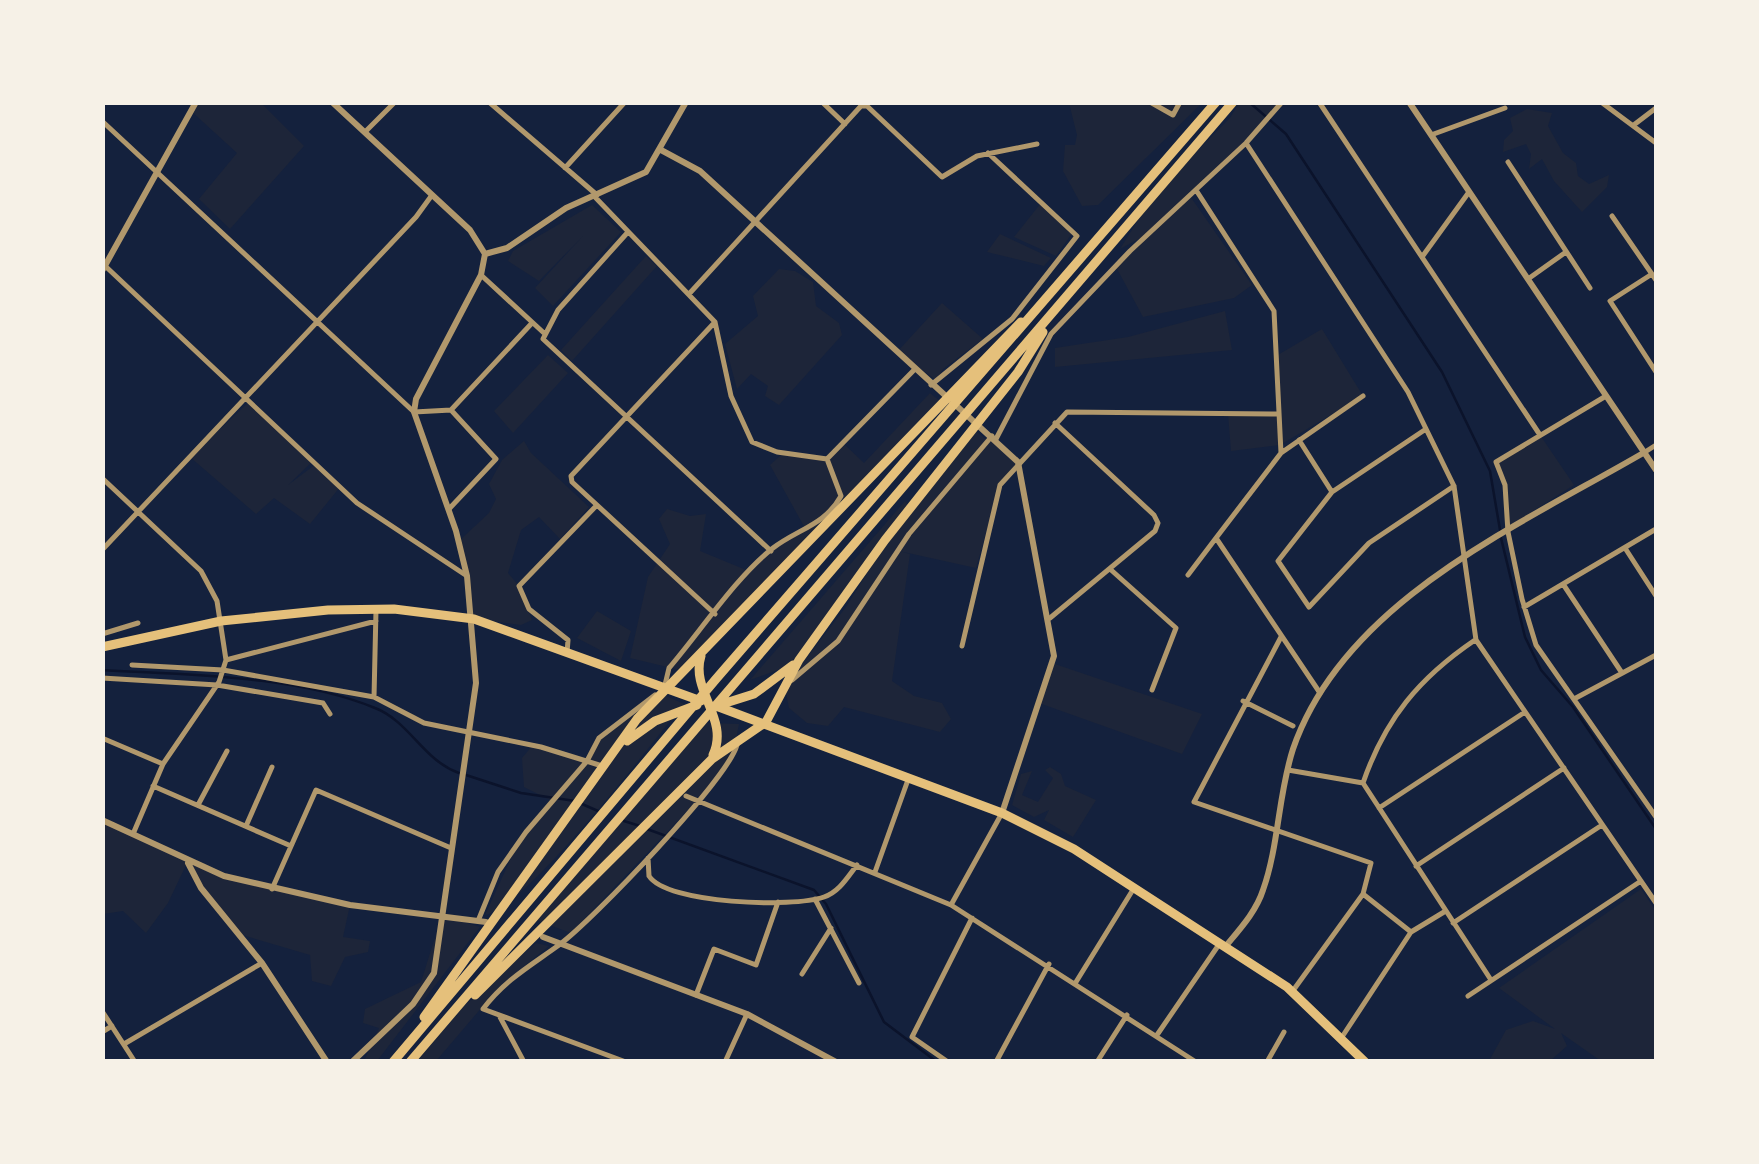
<svg xmlns="http://www.w3.org/2000/svg" width="1759" height="1164" viewBox="0 0 1759 1164" font-family="Commissioner,sans-serif">
<style>
.green{fill:#1d2539}
.lines{fill:none;stroke-linecap:round;stroke-linejoin:round}
.stream{stroke:#0b132b;stroke-width:2.5}
.minor{stroke:#b1986c;stroke-width:5}
.tertiary{stroke:#b1986c;stroke-width:6}
.primary{stroke:#e5c07b;stroke-width:9}
.trunk{stroke:#e5c07b;stroke-width:9}
</style>
<rect width="100%" height="100%" fill="#14213d"/>
<path class="green" d="M196 103H261L304 146 230 229 199 199 237 153 191 111Z
M1069 103H1202L1098 205 1082 206 1063 171 1065 145H1075L1077 135Z
M1239 103H1282L1190 196 1252 285 1234 298 1143 317 1116 267 1148 234 1120 249 1154 194 1230 118Z
M1527 109 1552 113 1548 126 1563 153 1576 163 1578 176 1589 184 1609 175 1607 187 1582 212 1554 181 1542 159 1529 169 1531 154 1526 144 1503 152 1504 140 1513 131 1510 118Z
M1041 203 1073 232 1056 256 1014 237Z
M592 205 621 232 553 306 535 288 583 236 539 281 508 261 513 251Z
M1000 234 1051 258 1044 266 987 252Z
M646 256 657 266 572 361 561 350Z
M779 269 795 271 813 282 816 306 839 323 842 335 779 405 765 396 768 386 751 374 737 389 725 344 758 316 753 296Z
M942 303 983 339 943 369 936 380 897 352Z
M1225 311 1232 350 1055 367V348L1128 337Z
M1322 329 1363 396 1280 445 1231 451 1228 414 1278 413 1276 356Z
M548 355 568 373 513 433 494 411Z
M930 393 941 402 680 670 630 658 648 577 670 544 659 519 667 509 690 516 706 514 700 551 751 572 773 548 806 530 770 465 783 453 820 460 843 443 864 463Z
M250 401 313 461 288 485 316 464 340 487 310 524 274 498 256 514 190 457Z
M975 430 987 440 996 439 1018 462 999 487 976 568 899 551 910 554 892 681 914 696 942 703 951 719 940 732 844 707 828 726 807 723 789 708 786 693 804 661 846 607 895 528Z
M1540 435 1574 485 1508 527 1505 491 1496 462Z
M524 441 531 453 589 507 560 539 539 517 521 530 508 573 519 586 532 620 521 625 474 619 459 541 489 513 496 499 489 484 502 460Z
M905 501 908 505 813 643 786 667 750 680Z
M597 611 631 631 621 661 577 638Z
M1052 663 1202 714 1182 754 1039 703Z
M664 695 684 704C650 745 528 906 485 915L516 847 552 801 524 787 522 758 533 745 587 761 599 738Z
M707 723 739 724 732 758 711 786 571 933 533 919Z
M1050 767 1061 774 1065 786 1096 800 1073 837 1044 820 1049 810 1034 817 1012 805 1021 774 1032 771 1022 795 1038 802 1053 778 1045 770Z
M102 820 224 876 350 905 343 937 370 941 368 952 345 957 331 986 312 981 310 955 242 935 211 902 187 863 168 903 146 933 123 911 103 914Z
M1641 889 1656 911V1060L1601 1061 1561 1033 1567 1046 1550 1061H1489L1506 1030 1533 1021 1555 1029 1499 988Z
M442 915 480 927 377 1061H364L379 1028 363 1023 365 1009 421 982Z
M536 943 549 946 501 985 436 1061 416 1062 464 1006Z"/>
<g class="lines">
<path class="stream" d="M1249 102 1286 134 1442 372 1490 471 1500 530
M1501 538 1525 637 1541 670 1573 707 1656 829
M102 670C188 675 295 675 375 708 409 721 424 761 459 773
M466 775 521 793 575 801
M582 804 598 811
M624 821 640 826
M647 829 814 890 826 904 884 1022 937 1062"/>
<path class="minor" d="M489 102 597 195
M822 102 845 124
M1150 102 1173 115 1180 102
M1319 102 1540 435
M1601 102 1656 143
M102 121 414 412 451 410 532 323
M1635 124 1656 108
M365 132 395 102
M1431 135 1505 108
M1246 143 1408 392 1454 486 1476 640 1656 903
M1508 162 1590 288
M565 168 625 102
M1196 190 1274 311 1281 453 1216 538 1320 693
M594 196 715 322 731 396 752 442 777 452 827 459 915 369
M1612 216 1656 280
M628 232 558 310 543 339 771 551
M1422 257 1469 192
M102 263 357 503 467 576
M1652 274 1610 301 1656 372
M481 275 545 334
M1528 279 1566 252
M689 294 861 106H867L942 177 977 156 1037 144
M715 322 571 476 572 482 715 614
M931 385 1012 319 1077 236 988 153
M1606 396 1496 462 1505 485 1508 532 1522 599 1536 645 1656 817
M1426 429 1332 492 1278 561 1309 607 1369 543 1454 486
M996 439 1051 334 1130 251 1246 143 1282 102
M1299 440 1332 492
M1645 452 1656 445
M1281 453 1363 396
M102 478 201 571 217 601 226 660 219 682 163 764 133 834
M449 509 496 459 451 410
M1625 548 1656 596
M102 550 416 217 432 195
M1110 569 1176 628 1152 690
M1188 575 1216 538
M1563 584 1622 673
M1524 607 1656 529
M1050 618 1155 531 1158 523 1154 515 1055 423
M102 634 138 623
M1281 637 1194 802 1371 863 1363 894 1292 992
M962 646 1000 485 1067 412 1278 414
M567 653 568 640 529 609 519 586 597 505
M226 660 376 621
M132 665 223 670 374 697 424 723 541 747 599 765
M102 678 217 685 323 703 330 714
M792 680 838 641 909 534 992 436
M664 689 669 668C700 632 736 577 773 548 798 529 825 525 841 496L827 459
M374 697 376 610
M1574 699 1656 655
M1243 701 1293 726
M102 738 163 764
M1288 770 1363 783 1491 980
M1363 783C1385 719 1419 678 1475 640
M153 786 291 846
M686 796 951 905 1196 1062
M198 805 227 751
M1379 808 1525 712
M246 826 272 767
M648 858 649 876C667 904 793 908 824 897 839 892 847 878 857 865
M1416 866 1564 768
M875 872 909 777
M272 889 316 790 451 848
M1363 894 1411 932
M815 899 859 983
M951 905 1002 813
M478 921 498 872 526 832 587 761 599 738 655 695
M1453 923 1602 825
M802 974 831 928
M1076 982 1134 888
M696 995 714 949 756 965 778 902
M1468 996 1641 881
M102 1011 135 1062
M500 1017 524 1062
M102 1032 112 1026
M1157 1035 1220 943
M1342 1037 1411 932 1444 912
M124 1044 262 963
M626 1062 483 1009C505 980 530 966 559 945 593 920 727 780 737 745
M725 1062 747 1014
M948 1062 912 1037 972 918
M996 1062 1049 964
M1097 1062 1127 1015
M1267 1062 1284 1032"/>
<path class="tertiary" d="M332 102 470 230 485 254 481 275 416 399 414 412 456 531 467 576 476 683 434 973 413 1004 352 1062
M1409 102 1656 470
M661 150 700 171 1018 462 1054 656 1002 813
M485 254 507 248 566 208 646 172 686 102
M102 271 196 102
M102 820 224 876 350 905 486 922
M188 863 201 888 262 963 327 1062
M543 937 747 1014 836 1062
M1225 947C1239 930 1256 912 1263 890 1279 845 1278 795 1293 749 1344 601 1518 526 1645 452"/>
<path class="primary" d="M102 647 221 621 328 610 394 609 474 619 701 701
M716 706 1002 813 1074 849 1287 987 1365 1062"/>
<path class="trunk" d="M701 656C690 691 730 719 713 755
M716 706 754 694 793 665
M627 741 655 721 697 705
M475 995 712 759 766 722 799 660 885 540 1018 372 1043 332
M424 1017 637 719 1021 322
M393 1062 716 679 1216 102
M410 1062 1233 102"/>
</g>
<rect width="1759" height="1164" fill="none" stroke="#f6f1e7" stroke-width="210"/>
</svg>
